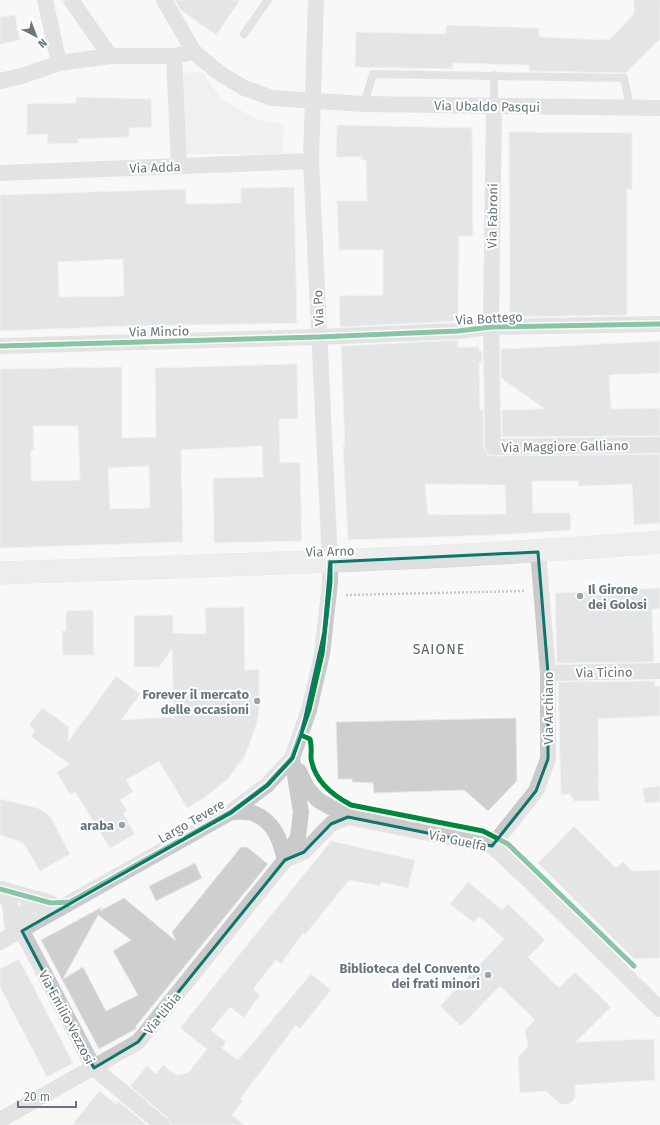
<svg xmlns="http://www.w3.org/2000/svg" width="660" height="1125" viewBox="0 0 660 1125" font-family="'Fira Sans',sans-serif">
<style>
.green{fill:#e7e9e5}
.building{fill:#cdcfd0;stroke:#e8e8e8;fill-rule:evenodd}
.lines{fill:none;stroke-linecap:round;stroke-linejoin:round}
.secondary-casing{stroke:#d3d4d5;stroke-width:23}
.path{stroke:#c7c8c9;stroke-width:2.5;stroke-dasharray:2 2;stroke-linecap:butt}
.service{stroke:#c9cacb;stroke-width:8}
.minor{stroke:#c9cacb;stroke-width:16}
.secondary{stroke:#dedfdf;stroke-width:22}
.cycleway-casing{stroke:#fff;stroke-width:8}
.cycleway{stroke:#00873e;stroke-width:5}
.marked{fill:none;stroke:#0f766e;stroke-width:3;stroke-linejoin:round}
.poi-dot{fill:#99a4a9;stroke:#fff;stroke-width:1.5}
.labels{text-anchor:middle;stroke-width:4;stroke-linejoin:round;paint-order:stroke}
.street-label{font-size:13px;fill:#66767e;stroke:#fff}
.poi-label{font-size:13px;font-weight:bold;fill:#66767e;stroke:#fff;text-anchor:end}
.neighbourhood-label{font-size:14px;letter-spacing:1px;fill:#58636a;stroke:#fff}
</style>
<rect width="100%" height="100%" fill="#f8f8f8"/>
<path class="green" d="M202 72 222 100 259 120 284 124 282 154H186L175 73Z"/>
<path class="building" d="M175 0H240L216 35 181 10Z
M634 0H660V39L626 73 529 71V65L453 63V69L355 67 356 32 446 34V25L539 28V37L609 40 634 14Z
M15 15 20 40 0 44V17Z
M76 97 151 99 152 127 129 128V137L78 139V143L48 144 47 134 27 135V104L76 103Z
M337 125 472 128 473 236H459L458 321 340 327 339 296 383 295V250H339L337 201H367L366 160H362V157H336Z
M509 132 632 133V190L627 189V315L510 317Z
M294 187 297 323 125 326 0 331V195L186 189V204L241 203V188ZM123 259 124 296 59 297 58 262Z
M458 340V347H479V351H482V364L479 362 480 410H483L484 448 488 455 493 456 660 454V523L634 525 632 484 579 486 578 481H532L533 513H570L571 530 494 535 348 540 343 446H345L341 346ZM425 484 505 485 506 514 428 515Z
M660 341V373L609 375 611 409 660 408V436L502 437V410L545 409 501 378V349Z
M297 364 298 419H279L280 463 300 462 302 541 214 543 213 478 263 477 262 446 181 450 183 542 0 548V369L122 367V438L156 437 155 368ZM33 426H78L80 480 31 481V450H34ZM149 466 150 508 110 509 108 468Z
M660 588V609H652L654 662 557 663 555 593Z
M244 607 245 670 259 669V708L257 723 245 756 228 779 204 798 187 808 159 761 126 780 133 792 120 800 127 811 123 813 135 834 110 848 75 792 70 795 57 772 70 764 31 737 35 730 29 725 42 708 69 727 68 742 116 676 140 694 121 720 172 717 174 719 172 649 159 667H134V616L173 615V633L206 634 205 608Z
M93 610 94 655H63L62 631H66V611Z
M655 681V686H660V716L598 719 599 801H574L570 794 561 795 558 682Z
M516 718 517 781 488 811 464 790 374 793 373 783 352 782V779H338L336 722Z
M660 786V802L645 803 643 788Z
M0 799 38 808 50 816 70 854 40 871 24 844 19 841 0 835Z
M574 826 616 868 623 862 632 871 660 870V958L634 959 538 863Z
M331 841 415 860 408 888 381 882 380 886 349 880 305 935 303 933 281 964 276 960 253 989 260 995 244 1018 230 1007 211 1030 226 1042 222 1048 238 1060 311 974 331 990 300 1029 296 1025 240 1099 243 1101 232 1115 244 1125H171L168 1118 130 1086 147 1066 156 1074 163 1065 176 1075 188 1073 207 1049 180 1028Z
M241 847H247L268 864 136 1026V1029L99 1049 41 940 102 907 100 911 124 898 176 941 172 932ZM98 915 131 940 113 951 138 995 106 1011 83 967 63 979Z
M195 863 202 878 156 901 149 886Z
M468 882 502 910 508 904 545 940 528 957 559 988 575 972 611 1007 576 1042 654 1039 655 1080 575 1085V1098L569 1104H560L546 1091 520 1093 518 1057 528 1047 525 1030 535 1020 500 986 461 1026 440 1006 504 939 479 916 474 923 450 904Z
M19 959 73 1063 47 1077 0 987V969Z
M99 1091 116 1104 118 1101 147 1125H72Z"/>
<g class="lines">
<defs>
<path id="secondary" d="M0 573C220 565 440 560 660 542"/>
</defs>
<use href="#secondary" class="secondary-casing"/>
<path class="path" d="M346 595 525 591"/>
<path class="service" d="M244 34 268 0
M364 104 373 74 624 78 630 108
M494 106V75"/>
<path class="minor" d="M45 0 59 63
M71 0 110 56
M164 0 194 52 218 72 244 88 272 98 364 104 660 108
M174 56 179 166
M0 81 22 76 59 63 110 56H174L194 52
M494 106 491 327 493 447 660 445
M0 173 311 161
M0 346 319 337 458 331 491 327 660 324
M548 673 660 671
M299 771 307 788 318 800 348 817 492 846 539 890 660 1009
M231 812C237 812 247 811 253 813 275 822 280 840 285 860L304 852 331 824 348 817
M492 846 536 791 548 759V673L538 552
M0 889 45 901
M2 889 10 904 13 932
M51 903C34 903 28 903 19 919L22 931 94 1068 162 1125
M0 942 231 812 267 785 292 758 309 710 322 654 330 582V562L311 161 316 0
M0 1120 138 1042 285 860 298 837 301 812 292 758"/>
<use href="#secondary" class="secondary"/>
<defs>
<path id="cycleway" d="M0 346 319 337 458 331 491 327 660 324
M301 735 310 739C312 746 311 751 311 758 314 780 332 795 351 805L483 831 508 844 634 966
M0 889 51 903 70 902 231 812 267 785 292 758 309 710 322 654 330 582V562"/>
</defs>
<use href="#cycleway" class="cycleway-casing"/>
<use href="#cycleway" class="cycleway"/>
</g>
<path d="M0 0H660V1125H0ZM538 552 548 673V759L536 791 492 846 348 817 331 824 304 852 285 860 138 1042 94 1068 22 931 231 812 267 785 292 758 301 735 324 632 330 562Z" fill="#f8f8f8" fill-opacity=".55" fill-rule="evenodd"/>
<path class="marked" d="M538 552 548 673V759L536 791 492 846 348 817 331 824 304 852 285 860 138 1042 94 1068 22 931 231 812 267 785 292 758 301 735 324 632 330 562Z"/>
<g class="poi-dot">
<circle cx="580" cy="596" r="4"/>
<circle cx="257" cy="701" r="4"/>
<circle cx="122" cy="825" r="4"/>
<circle cx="488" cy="975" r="4"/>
</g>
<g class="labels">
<g class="street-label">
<text transform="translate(487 106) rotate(1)" y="5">Via Ubaldo Pasqui</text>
<text transform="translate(155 167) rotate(-2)" y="5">Via Adda</text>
<text transform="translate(492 216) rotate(-89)" y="5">Via Fabroni</text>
<text transform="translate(318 308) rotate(-93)" y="5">Via Po</text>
<text transform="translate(489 318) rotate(-3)" y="5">Via Bottego</text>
<text transform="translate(159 331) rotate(-1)" y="5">Via Mincio</text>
<text transform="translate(565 446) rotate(-1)" y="5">Via Maggiore Galliano</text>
<text transform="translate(330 551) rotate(-2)" y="5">Via Arno</text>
<text transform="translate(604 672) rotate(-1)" y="5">Via Ticino</text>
<text transform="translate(548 708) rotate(-90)" y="5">Via Archiano</text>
<text transform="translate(191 821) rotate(-30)" y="5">Largo Tevere</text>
<text transform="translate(458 840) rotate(12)" y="5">Via Guelfa</text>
<text transform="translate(162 1013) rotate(-51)" y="5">Via Libia</text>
<text transform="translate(67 1017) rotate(62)" y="5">Via Emilio Vezzosi</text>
</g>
<g class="poi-label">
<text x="588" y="594" text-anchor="start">Il Girone<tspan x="588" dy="15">dei Golosi</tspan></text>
<text x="249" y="699">Forever il mercato<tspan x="249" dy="15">delle occasioni</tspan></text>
<text x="114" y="830">araba</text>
<text x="480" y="973">Biblioteca del Convento<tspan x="480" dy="15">dei frati minori</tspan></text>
</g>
<g class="neighbourhood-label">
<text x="439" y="654">SAIONE</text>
</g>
</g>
<g transform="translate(36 36) rotate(138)" stroke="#ffffff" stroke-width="3" paint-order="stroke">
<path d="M0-3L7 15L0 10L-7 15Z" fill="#66767e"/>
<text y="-6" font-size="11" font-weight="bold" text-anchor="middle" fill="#66767e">N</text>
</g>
<path d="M18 1101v6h58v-6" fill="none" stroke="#66767e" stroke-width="2"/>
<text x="24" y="1101" font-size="12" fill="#66767e" stroke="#ffffff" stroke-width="3" paint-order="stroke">20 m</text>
</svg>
